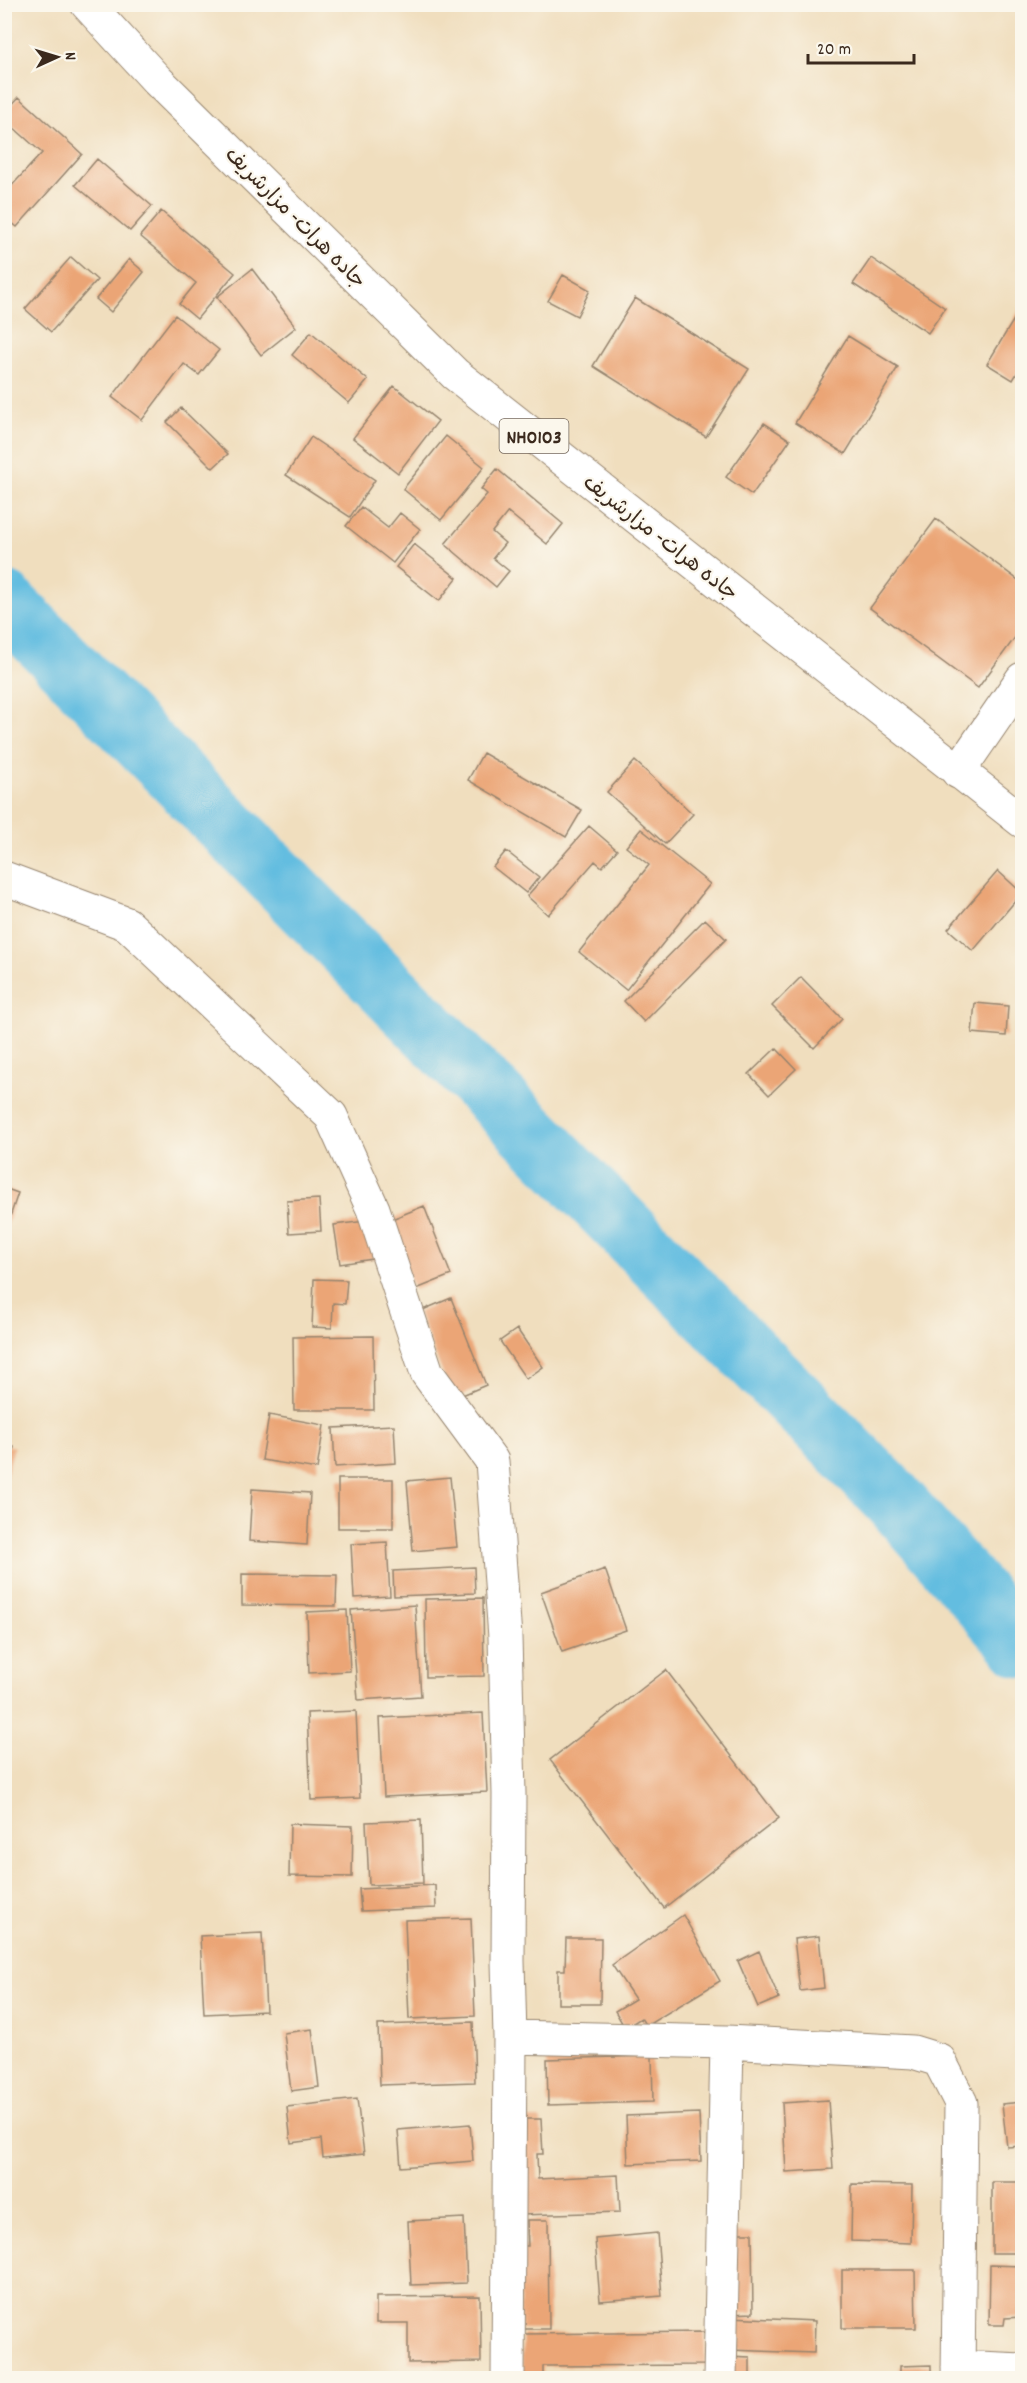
<svg xmlns="http://www.w3.org/2000/svg" width="1027" height="2383" viewBox="0 0 1027 2383" font-family="Dekko,'Playpen Sans Arabic',sans-serif">
<style>
.lines{fill:none;stroke-linecap:round;stroke-linejoin:round}
.river{stroke:#63bde0;stroke-width:63}
.building{fill:#eba576}
.minor-casing{stroke:#96846e;stroke-width:35}
.highway-casing{stroke:#96846e;stroke-width:35}
.minor{stroke:#fff;stroke-width:33}
.highway{stroke:#fff;stroke-width:33}
.labels{text-anchor:middle;stroke-width:4.5;stroke-linejoin:round;paint-order:stroke}
.shield{fill:#fbf7ec;stroke:#75685c;stroke-width:1.5}
.shield-label{font-size:20px;font-weight:bold;fill:#3b2a1e}
.street-label{font-size:21px;fill:#3b2a1e;stroke:#fbf7ec}
</style>
<rect width="100%" height="100%" fill="#fbf7ec"/>
<filter id="ink" filterUnits="userSpaceOnUse"><feTurbulence type="fractalNoise" baseFrequency=".0167" numOctaves="2"/><feDisplacementMap in="SourceGraphic" scale="12" xChannelSelector="R" yChannelSelector="G"/><feConvolveMatrix kernelMatrix="1 2 1 2 8 2 1 2 1" color-interpolation-filters="sRGB"/></filter>
<filter id="wash" filterUnits="userSpaceOnUse"><feTurbulence type="fractalNoise" baseFrequency=".008" numOctaves="4" result="noise"/><feDisplacementMap in="SourceGraphic" scale="24" xChannelSelector="R" yChannelSelector="G"/><feGaussianBlur stdDeviation="1.35" result="paint"/><feColorMatrix in="noise" values="0 0 0 0 0 0 0 0 0 0 0 0 0 0 0 0 0 1.4 0 .05"/><feComposite in="paint" operator="in"/></filter>
<g filter="url(#wash)">
<rect width="100%" height="100%" fill="#f0debe"/>
<g class="lines">
<path class="river" d="M4 602 892 1498 1022 1646"/>
</g>
<g id="blocks">
<path class="building" d="M19 97 82 154 17 227 4 216V194L42 153 4 119V113Z
M97 159 152 206 130 231 75 185Z
M161 211 235 273 197 319 179 304 196 283 140 236Z
M71 257 97 280 51 332 25 309Z
M871 258 945 308 928 333 853 284Z
M129 259 144 272 111 312 96 299Z
M252 269 296 327 261 355 217 297Z
M563 275 590 290 577 316 548 301Z
M635 298 749 369 706 437 593 366Z
M1022 306V365L1013 380 987 364Z
M175 315 219 350 199 375 184 364 142 420 112 397Z
M311 332 368 380 349 403 292 355Z
M848 336 898 367 845 454 795 423Z
M394 386 438 421 398 473 353 438Z
M181 408 228 454 213 468 167 422Z
M764 423 790 440 752 495 726 477Z
M446 436 484 467 441 520 403 489Z
M311 437 375 480 350 517 286 475Z
M497 469 563 524 547 544 508 512 492 532 505 543 493 558 509 571 496 587 445 544 487 494 481 489Z
M361 507 388 528 400 513 420 529 393 563 346 526Z
M936 519 1022 583V628L978 688 870 608Z
M414 544 457 578 439 601 396 567Z
M483 753 582 810 566 837 468 780Z
M635 761 693 814 665 844 607 792Z
M589 826 617 850 602 867 595 861 548 915 527 896Z
M641 829 710 884 626 990 579 952 649 865 626 847Z
M506 851 539 877 526 893 493 867Z
M998 871 1022 893 973 951 948 929Z
M705 919 726 939 644 1022 624 1001Z
M801 977 842 1019 814 1048 772 1006Z
M975 1003 1008 1006 1006 1036 972 1033Z
M776 1048 796 1069 769 1095 749 1074Z
M4 1188 18 1193 5 1232H4Z
M319 1199 321 1231 289 1233 287 1201Z
M424 1206 451 1275 414 1290 387 1221Z
M374 1220 379 1258 340 1264 334 1225Z
M314 1279 347 1280 345 1304 333 1303 332 1328 312 1327Z
M451 1298 486 1385 453 1399 418 1312Z
M517 1329 543 1367 526 1379 500 1341Z
M373 1336 374 1410H294L293 1337Z
M269 1415 324 1425 317 1469 262 1460Z
M394 1425 396 1463 335 1467 333 1428Z
M4 1444 14 1447 5 1480H4Z
M450 1477 457 1547 413 1551 407 1481Z
M338 1479H393V1528H338Z
M252 1489 310 1493 307 1545 249 1541Z
M387 1542 390 1596 354 1598 351 1544Z
M474 1567 475 1593 394 1596 393 1571Z
M605 1569 626 1630 562 1652 541 1592Z
M242 1574 337 1575 336 1606 242 1605Z
M483 1598 484 1676 426 1677 425 1599Z
M415 1605 421 1696 358 1700 351 1610Z
M347 1610 350 1671 309 1673 307 1612Z
M666 1670 779 1818 664 1908 550 1760Z
M356 1711 360 1798 311 1800 307 1713Z
M483 1713 487 1792 384 1797 380 1718Z
M421 1820 423 1883 369 1885 366 1822Z
M290 1824 353 1826 352 1877 289 1876Z
M435 1885 436 1908 361 1911 359 1889Z
M683 1915 720 1981 646 2026 641 2018 625 2028 615 2011 635 1999 612 1965Z
M471 1918 475 2016 409 2019 405 1920Z
M262 1933 266 2011 204 2014 200 1936Z
M819 1936 824 1988 800 1991 794 1939Z
M566 1938H601L600 2004H558V1970H565Z
M759 1951 779 1998 758 2007 738 1961Z
M473 2022 475 2082 380 2085 378 2025Z
M312 2029 319 2087 291 2091 284 2033Z
M652 2056 653 2102 548 2105 547 2059Z
M357 2099 364 2154 323 2158 321 2139 291 2143 287 2107Z
M828 2100 833 2169 786 2172 782 2103Z
M1022 2102V2146L1007 2147 1002 2104Z
M699 2113 701 2161 628 2164 626 2116Z
M517 2119H541L543 2154H537L538 2179 618 2175 620 2212 520 2215Z
M470 2124 473 2161 401 2167 398 2130Z
M992 2182H1022V2253H992Z
M852 2184 912 2185 911 2243 851 2241Z
M464 2218 467 2283 411 2285 408 2221Z
M527 2220H548L549 2329H520V2246H528Z
M657 2233 662 2296 600 2301 595 2239Z
M728 2233H752L753 2313 729 2314Z
M990 2265 1022 2266V2317L1005 2318 1004 2325H989Z
M842 2270H915L916 2328H842Z
M480 2296 481 2362 408 2363V2323H376V2297Z
M731 2317 815 2321 814 2353 729 2350Z
M705 2332V2365L543 2366V2378H522V2334Z
M727 2356 750 2357V2378H727Z
M931 2365V2378H900V2366Z"/>
</g>
</g>
<g filter="url(#ink)">
<use href="#blocks" fill-opacity="0" stroke="#96846e" stroke-width="1.5"/>
<g class="lines">
<defs>
<path id="minor" d="M958 772 1022 679
M4 878 127 924 331 1116 373 1209 427 1373 492 1461 505 1637 509 1794 508 1961 510 2037 508 2378
M510 2037 727 2042 913 2052 939 2060 961 2103 958 2378
M958 2367 1022 2370
M720 2378 727 2042"/>
<path id="highway" d="M87 4 157 80 455 374 1022 821"/>
</defs>
<use href="#minor" class="minor-casing"/>
<use href="#highway" class="highway-casing"/>
<use href="#minor" class="minor"/>
<use href="#highway" class="highway"/>
</g>
</g>
<g class="labels">
<rect class="shield" x="499.5" y="419" width="69" height="34" rx="4.5"/>
<g class="shield-label">
<text x="534" y="443">NH0103</text>
</g>
<g class="street-label">
<text transform="translate(296 217) rotate(45)" y="7">جاده هرات- مزارشریف</text>
<text transform="translate(661 537) rotate(38)" y="7">جاده هرات- مزارشریف</text>
</g>
</g>
<rect width="1027" height="2383" fill="none" stroke="#fbf7ec" stroke-width="24"/>
<g transform="translate(57 57) rotate(86)" stroke="#fbf7ec" stroke-width="4.5" paint-order="stroke">
<path d="M0-4.5L10 22L0 15L-10 22Z" fill="#3b2a1e"/>
<text y="-9" font-size="16" font-weight="bold" text-anchor="middle" fill="#3b2a1e">N</text>
</g>
<path d="M808 54v9h106v-9" fill="none" stroke="#3b2a1e" stroke-width="3"/>
<text x="817" y="54" font-size="18" fill="#3b2a1e" stroke="#fbf7ec" stroke-width="4.5" paint-order="stroke">20 m</text>
</svg>
